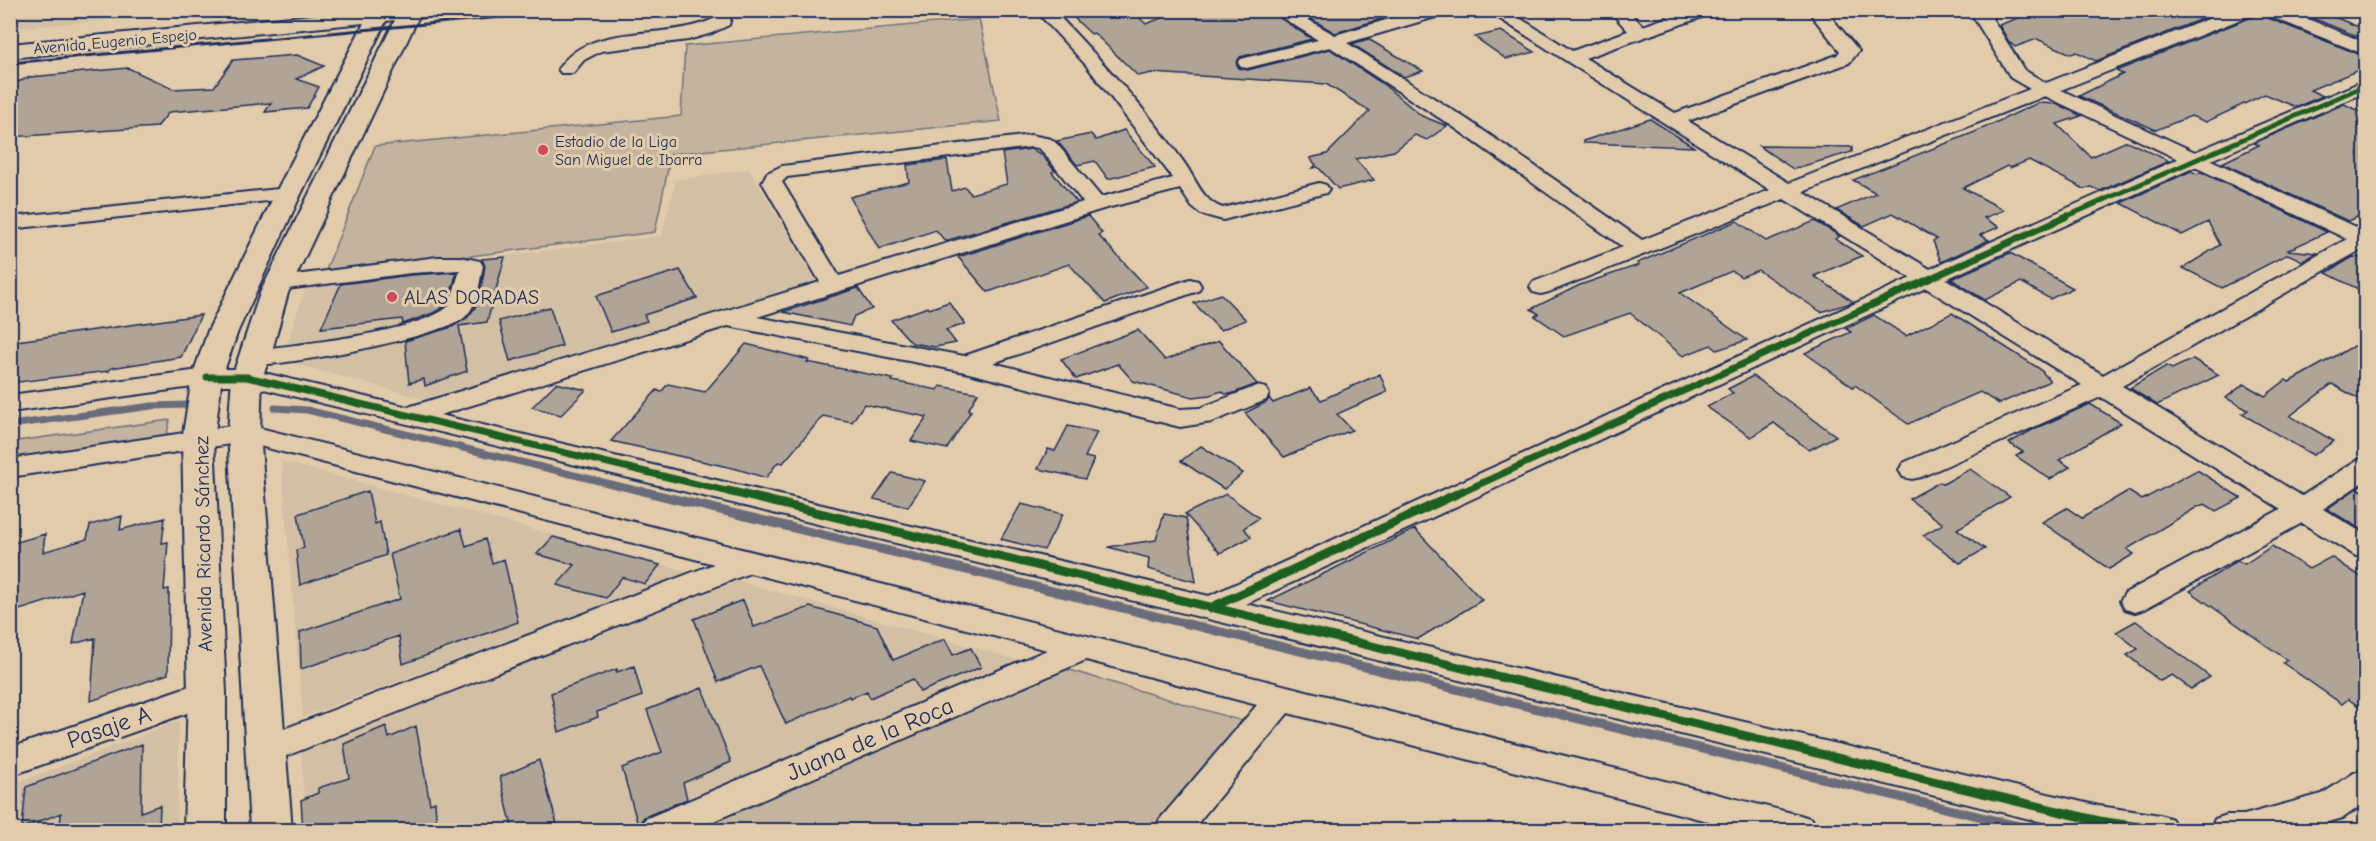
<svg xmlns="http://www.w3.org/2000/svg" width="2376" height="841" viewBox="0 0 2376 841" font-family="'Comic Neue',sans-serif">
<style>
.built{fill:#d2bfa4}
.green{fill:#c4b49f;stroke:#70727e;stroke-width:1.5}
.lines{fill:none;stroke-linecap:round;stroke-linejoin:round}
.stream-far1{stroke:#6a6c7c;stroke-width:7}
.stream{stroke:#6a6c7c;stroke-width:9}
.building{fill:#b0a497;stroke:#1b2f5e;stroke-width:1.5}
.minor-casing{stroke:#1b2f5e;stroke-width:4}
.major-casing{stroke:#1b2f5e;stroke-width:4}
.minor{fill:#e1cbaa;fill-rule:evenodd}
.major{fill:#e1cbaa;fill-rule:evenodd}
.rail{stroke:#1b2f5e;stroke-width:3}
.cycleway-far2-casing{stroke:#e1cbaa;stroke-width:8}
.cycleway-far1-casing{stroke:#e1cbaa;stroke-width:10}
.cycleway-casing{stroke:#e1cbaa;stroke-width:13}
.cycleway-far2{stroke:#1b5e20;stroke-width:5}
.cycleway-far1{stroke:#1b5e20;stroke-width:7}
.cycleway{stroke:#1b5e20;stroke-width:9}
.poi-dot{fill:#d1495b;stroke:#e1cbaa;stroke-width:2}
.labels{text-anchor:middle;stroke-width:6;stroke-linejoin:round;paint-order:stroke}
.far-street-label{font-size:16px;fill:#1b2f5e;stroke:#e1cbaa}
.far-poi-label{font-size:16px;fill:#1b2f5e;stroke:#e1cbaa;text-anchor:start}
.poi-label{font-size:20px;fill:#1b2f5e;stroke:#e1cbaa;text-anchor:start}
.street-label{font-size:20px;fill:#1b2f5e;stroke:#e1cbaa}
.near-street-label{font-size:24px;fill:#1b2f5e;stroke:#e1cbaa}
</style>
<rect width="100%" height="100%" fill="#e1cbaa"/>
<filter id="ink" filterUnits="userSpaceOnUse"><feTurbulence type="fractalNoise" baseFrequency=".0167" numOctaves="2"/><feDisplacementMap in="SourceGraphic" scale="12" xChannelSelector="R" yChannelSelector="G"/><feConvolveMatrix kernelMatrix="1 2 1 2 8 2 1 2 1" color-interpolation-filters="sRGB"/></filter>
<g filter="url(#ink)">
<path class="built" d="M11 10H221V11L11 28Z
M749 169 816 281 425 399 281 360 308 281 661 236 676 180Z
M281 461 690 572 303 717Z
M738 581 1021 661 634 830H306L301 752Z
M179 721 177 830H11V785Z"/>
<path class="green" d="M979 19 1001 121 671 154 655 232 324 275 375 146 681 116 685 46Z
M170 420 166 438 11 460 10 442Z
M1066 669 1266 728 1161 830H694Z"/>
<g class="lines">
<path class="stream-far1" d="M275 408 307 410 648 493
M10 425 152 406 187 405"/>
<path class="stream" d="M642 491 2035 830"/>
</g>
<path class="building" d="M1099 10H1131L1146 24 1183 10H1268L1312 39 1240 57 1236 63 1239 68 1248 70 1330 49 1383 84 1422 116 1447 126 1427 140 1415 135 1394 151 1355 159 1374 180 1338 189 1318 167 1313 168 1316 165 1310 158 1327 154 1370 111 1326 84 1152 73 1138 76 1094 33 1091 34 1071 15Z
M1296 10H1407V11L1335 33Z
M2040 10H2096L2106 15 2119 10H2224L2096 61 2077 52 2071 54 2037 39 2015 47 2009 42 1999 25Z
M2258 10 2263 16 2366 57V67L2310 90 2323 96 2296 107 2265 94 2206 122 2191 116 2156 130 2079 96 2123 74 2116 71 2255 16Z
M2320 11 2366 30V40L2305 15Z
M1501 31 1535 52 1506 59 1475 37Z
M1368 39 1423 71 1404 77 1352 44Z
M297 55 324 66 296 79 319 87 307 108 265 112 271 103 169 112 157 127 10 137V85L30 77 128 68 173 89 214 87 233 60Z
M2038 103 2058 104 2081 116 2057 124 2091 157 2127 141 2169 161 2100 191 2091 187 2084 189 2029 160 2010 168 2007 166 1963 188 2004 210 1984 218 1999 227 1980 235 1989 240 1941 262 1933 241 1937 239 1893 213 1864 226 1836 210 1876 193 1853 180 1975 132Z
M2344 104 2366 114V213L2348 221 2222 163 2259 145 2254 143Z
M1650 119 1694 147 1584 143 1583 141Z
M1124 130 1155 167 1108 179 1095 161 1077 165 1057 141 1091 134 1096 140Z
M1759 146 1852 147V152L1793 169Z
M1031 149 1041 154 1055 171 1052 172 1077 202 945 241 936 230 879 249 850 197 909 182 907 165 947 160 952 191 965 187 971 194 1007 184 1002 153Z
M2191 171 2197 174 2201 172 2327 232 2288 250 2317 253 2303 261 2288 254 2222 288 2183 268 2220 245 2208 222 2182 235 2121 203Z
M1088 216 1102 233 1098 235 1147 287 1105 303 1069 264 988 292 958 257Z
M1737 221 1766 241 1815 221 1840 236 1835 239 1862 256 1814 276 1854 302 1821 312 1758 270 1741 277 1732 271 1680 293 1747 340 1717 350 1711 345 1683 356 1630 313 1564 336 1535 316 1539 314 1531 309 1580 285 1639 265 1637 263Z
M2010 253 2073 288 2050 299 2021 282 1985 300 1951 279Z
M505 257 487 322 459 326 467 371 425 386 424 379 409 383 405 341 452 327 467 318 475 308 480 294 485 266 482 259Z
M2353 257 2366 258V293L2326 273Z
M680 270 697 298 644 315 647 321 611 332 596 296Z
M457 272 447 305 433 313 403 324 402 319 321 328 341 284 411 275Z
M858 288 872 309 854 316 850 326 783 312Z
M1221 294 1246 320 1220 330 1194 303Z
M949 302 965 324 946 330 956 343 935 347 912 343 891 320 928 307 929 309Z
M550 307 562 346 510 361 499 321Z
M1952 313 2040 369 2050 381 1999 404 1980 392 1908 424 1855 385 1853 387 1805 353 1851 332 1846 329 1874 315 1906 336Z
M201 315 181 357 111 368 109 371 10 383V342Z
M1138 330 1165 360 1219 341 1257 384 1231 394H1225L1222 391 1210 395 1193 397 1133 381 1118 364 1076 379 1061 359Z
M2366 339V403L2332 384 2290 416 2334 441 2313 455 2242 414 2248 410 2226 398 2244 384 2265 396 2286 380 2289 382Z
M746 344 809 360 807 362 893 379 892 381 938 390 940 386 978 393 968 410 971 411 947 449 911 441 927 417 864 404 852 422 823 416 783 463 778 462 766 478 737 469 611 441 657 390 661 392 668 384 705 392Z
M2193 359 2219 375 2157 405 2130 388 2166 366 2172 369Z
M1380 374 1387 392 1337 414 1352 430 1284 457 1245 413 1267 402 1269 398 1273 403 1310 388 1321 400Z
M1753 376 1798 408 1836 436 1809 450 1774 423 1751 437 1707 407 1733 393 1728 389Z
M556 383 586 390 561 415 532 407Z
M2090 404 2121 423 2059 460 2070 467 2050 479 2016 456 2023 452 2009 443 2034 429Z
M1068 426 1097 432 1085 457 1094 459 1085 479 1038 469 1048 449 1055 451Z
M1201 446 1243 473 1224 489 1181 461Z
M1970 469 2010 497 1957 529 1985 549 1960 563 1923 535 1943 524 1909 499 1940 482 1943 484Z
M2197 470 2241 498 2216 511 2205 504 2199 506 2127 549 2134 554 2109 569 2042 522 2067 508 2082 518 2128 491 2142 500Z
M892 473 925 481 908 507 874 499Z
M2357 488 2366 493V532L2327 509Z
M368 491 375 524 380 522 386 555 300 585 296 550 304 548 298 514Z
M1226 494 1259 518 1244 528 1251 537 1220 553 1185 514Z
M1021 504 1063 514 1044 550 1001 539Z
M1164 514 1186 518 1196 582 1148 569 1149 558 1108 547 1156 540Z
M122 516 120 530 165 518 162 543 168 542 164 590 169 589 168 674 91 701 95 638 73 644 83 590 10 613V544L45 534 43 552 87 539 90 525Z
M461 529 466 546 485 539 492 563 504 559 518 622 403 664 399 636 301 669 300 632 400 599 390 554Z
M1415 529 1482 600 1418 639 1268 601Z
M553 537 617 554 660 565 645 584 622 577 606 598 557 585 575 565 537 554Z
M2272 546 2309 569 2331 557 2366 580V711L2348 699 2342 704 2283 663 2287 660 2190 591 2237 561 2245 564Z
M743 600 754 627 810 607 877 626 893 660 945 639 953 655 971 648 981 667 920 692 913 679 870 698 867 691 850 698 849 696 786 724 759 666 718 682 694 619Z
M2136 621 2210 677 2191 689 2172 675 2160 681 2127 655 2138 649 2116 632Z
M634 666 642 696 597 712 598 717 559 732 551 693 617 669V672Z
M702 688 731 762 683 783 687 799 644 817 638 825 622 768 662 752 647 710Z
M386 726 389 738 416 726 430 804 435 802 437 831H303L301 800 318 793V788L349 778 344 744Z
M142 744 141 812 160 805 159 831H60L61 813 22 828 26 787Z
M539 760 559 831H513L500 777Z"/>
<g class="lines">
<defs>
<path id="minor" d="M716 10H733L729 25 712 33 688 40 601 51 584 60 573 73H561L558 69C592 19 666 43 715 18Z
M1035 10H1053C1098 57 1148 111 1185 164 1196 180 1203 202 1223 208L1319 183 1326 185 1329 189 1326 193 1223 220 1201 214 1192 207 1180 189 1103 209 757 317 964 356 1190 279 1198 281 1201 286 1198 291 993 363 1180 409 1200 408 1257 386 1266 388 1269 394 1266 400 1212 422 1180 427 965 372 728 326 440 415 1209 596 1911 278 1784 199 1549 292 1541 294 1533 292 1530 287 1533 282 1623 247 1455 128 1330 47 1247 68 1241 67 1238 63 1241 59 1318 40 1270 10H1291L1335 35 1420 10H1448L1446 14 1347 43 1468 120 1642 240 1770 190 1486 10H1507L1572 51 1628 31 1609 10H1627L1643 26 1687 10H1706L1705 16 1585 58 1675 113 1837 55 1840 51 1812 16 1815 12H1827L1859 51 1849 63 1688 121 1789 183 2030 89 2011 78 1974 18 1978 10H2000L1992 18 2024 70 2046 83 2231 10H2256L2254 14 2061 90 2195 152 2366 80V92L2211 160 2366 232V247L2122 386 2302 496 2357 460 2366 458V480L2323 509 2366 535V559L2356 556 2302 523 2145 609 2135 612 2125 609 2120 601 2125 593 2281 509 2101 397 1921 477 1912 479 1903 477 1899 470 1903 463 2082 385 1926 288 1246 604 2099 806 2160 815 2172 819 2177 830H2075L247 385H207L10 412V395L207 369H247L408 407 820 282 762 182 767 173 782 166 1031 135 1051 139 1057 144 1101 197 1173 178 1086 65ZM2045 96 2178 159 1930 269 1803 192ZM1031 147 1038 148 1043 152 1083 202 839 276 782 182 787 177ZM2195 167 2347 239 2103 375 1946 279Z
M2262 10H2286L2366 43V55L2264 14Z
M288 188 295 190 298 194 295 198 10 229V217Z
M438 257H460L480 261 483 266C479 283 478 305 465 317 445 336 272 370 246 364L243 358 246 352 255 350C300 344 418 333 449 306L460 270 411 273 279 290 271 288 268 283 271 278Z
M244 424 1800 815 1812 819 1817 830H1742L1288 713 1192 830H1155L1160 819 1257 705 1086 660 693 830H640L645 819 1047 650 750 573 266 764 255 760 250 750 255 740 714 564 244 442 10 477V459Z
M207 680 218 684 223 693 218 702 10 776V748Z
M2366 769V802L2343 818 2299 830H2210L2215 819 2227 815H2244L2322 794 2354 773Z"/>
<path id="major" d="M364 10H445L442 14 418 18 288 293 270 358 262 377 260 433 292 830H250L228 433 232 377 260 293 395 20 386 21 301 194 238 331 222 377 214 440 226 693V830H184L188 693 182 440 192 377 208 331 275 194 364 23 10 58V44Z"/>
</defs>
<use href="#minor" class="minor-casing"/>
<use href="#major" class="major-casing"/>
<use href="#minor" class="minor"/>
<use href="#major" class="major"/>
<path class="rail" d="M10 63 577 10"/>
<defs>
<path id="cycleway-far2" d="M2063 218 2366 85"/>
<path id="cycleway-far1" d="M207 377H247L734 493
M1460 493 2067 216"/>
<path id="cycleway" d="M728 491 2099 821 2160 830
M1210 608 1463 491"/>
</defs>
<use href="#cycleway-far2" class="cycleway-far2-casing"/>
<use href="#cycleway-far1" class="cycleway-far1-casing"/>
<use href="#cycleway" class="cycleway-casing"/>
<use href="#cycleway-far2" class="cycleway-far2"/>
<use href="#cycleway-far1" class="cycleway-far1"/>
<use href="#cycleway" class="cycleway"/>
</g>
</g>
<g class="poi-dot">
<circle cx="543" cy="150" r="6"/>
<circle cx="392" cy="297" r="6"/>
</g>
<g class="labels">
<g class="far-street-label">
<text transform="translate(115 41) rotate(-5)" y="6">Avenida Eugenio Espejo</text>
</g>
<g class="far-poi-label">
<text x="555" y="147">Estadio de la Liga<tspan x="555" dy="18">San Miguel de Ibarra</tspan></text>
</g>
<g class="poi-label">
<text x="404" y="304">ALAS DORADAS</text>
</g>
<g class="street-label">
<text transform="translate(203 544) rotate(-91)" y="7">Avenida Ricardo Sánchez</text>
</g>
<g class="near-street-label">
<text transform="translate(109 727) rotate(-19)" y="8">Pasaje A</text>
<text transform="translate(870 739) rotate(-23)" y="8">Juana de la Roca</text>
</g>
</g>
<rect width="2376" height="841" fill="none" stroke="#e1cbaa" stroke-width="36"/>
<rect x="18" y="18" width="2340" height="805" fill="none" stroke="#1b2f5e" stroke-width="2" filter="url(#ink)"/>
</svg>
